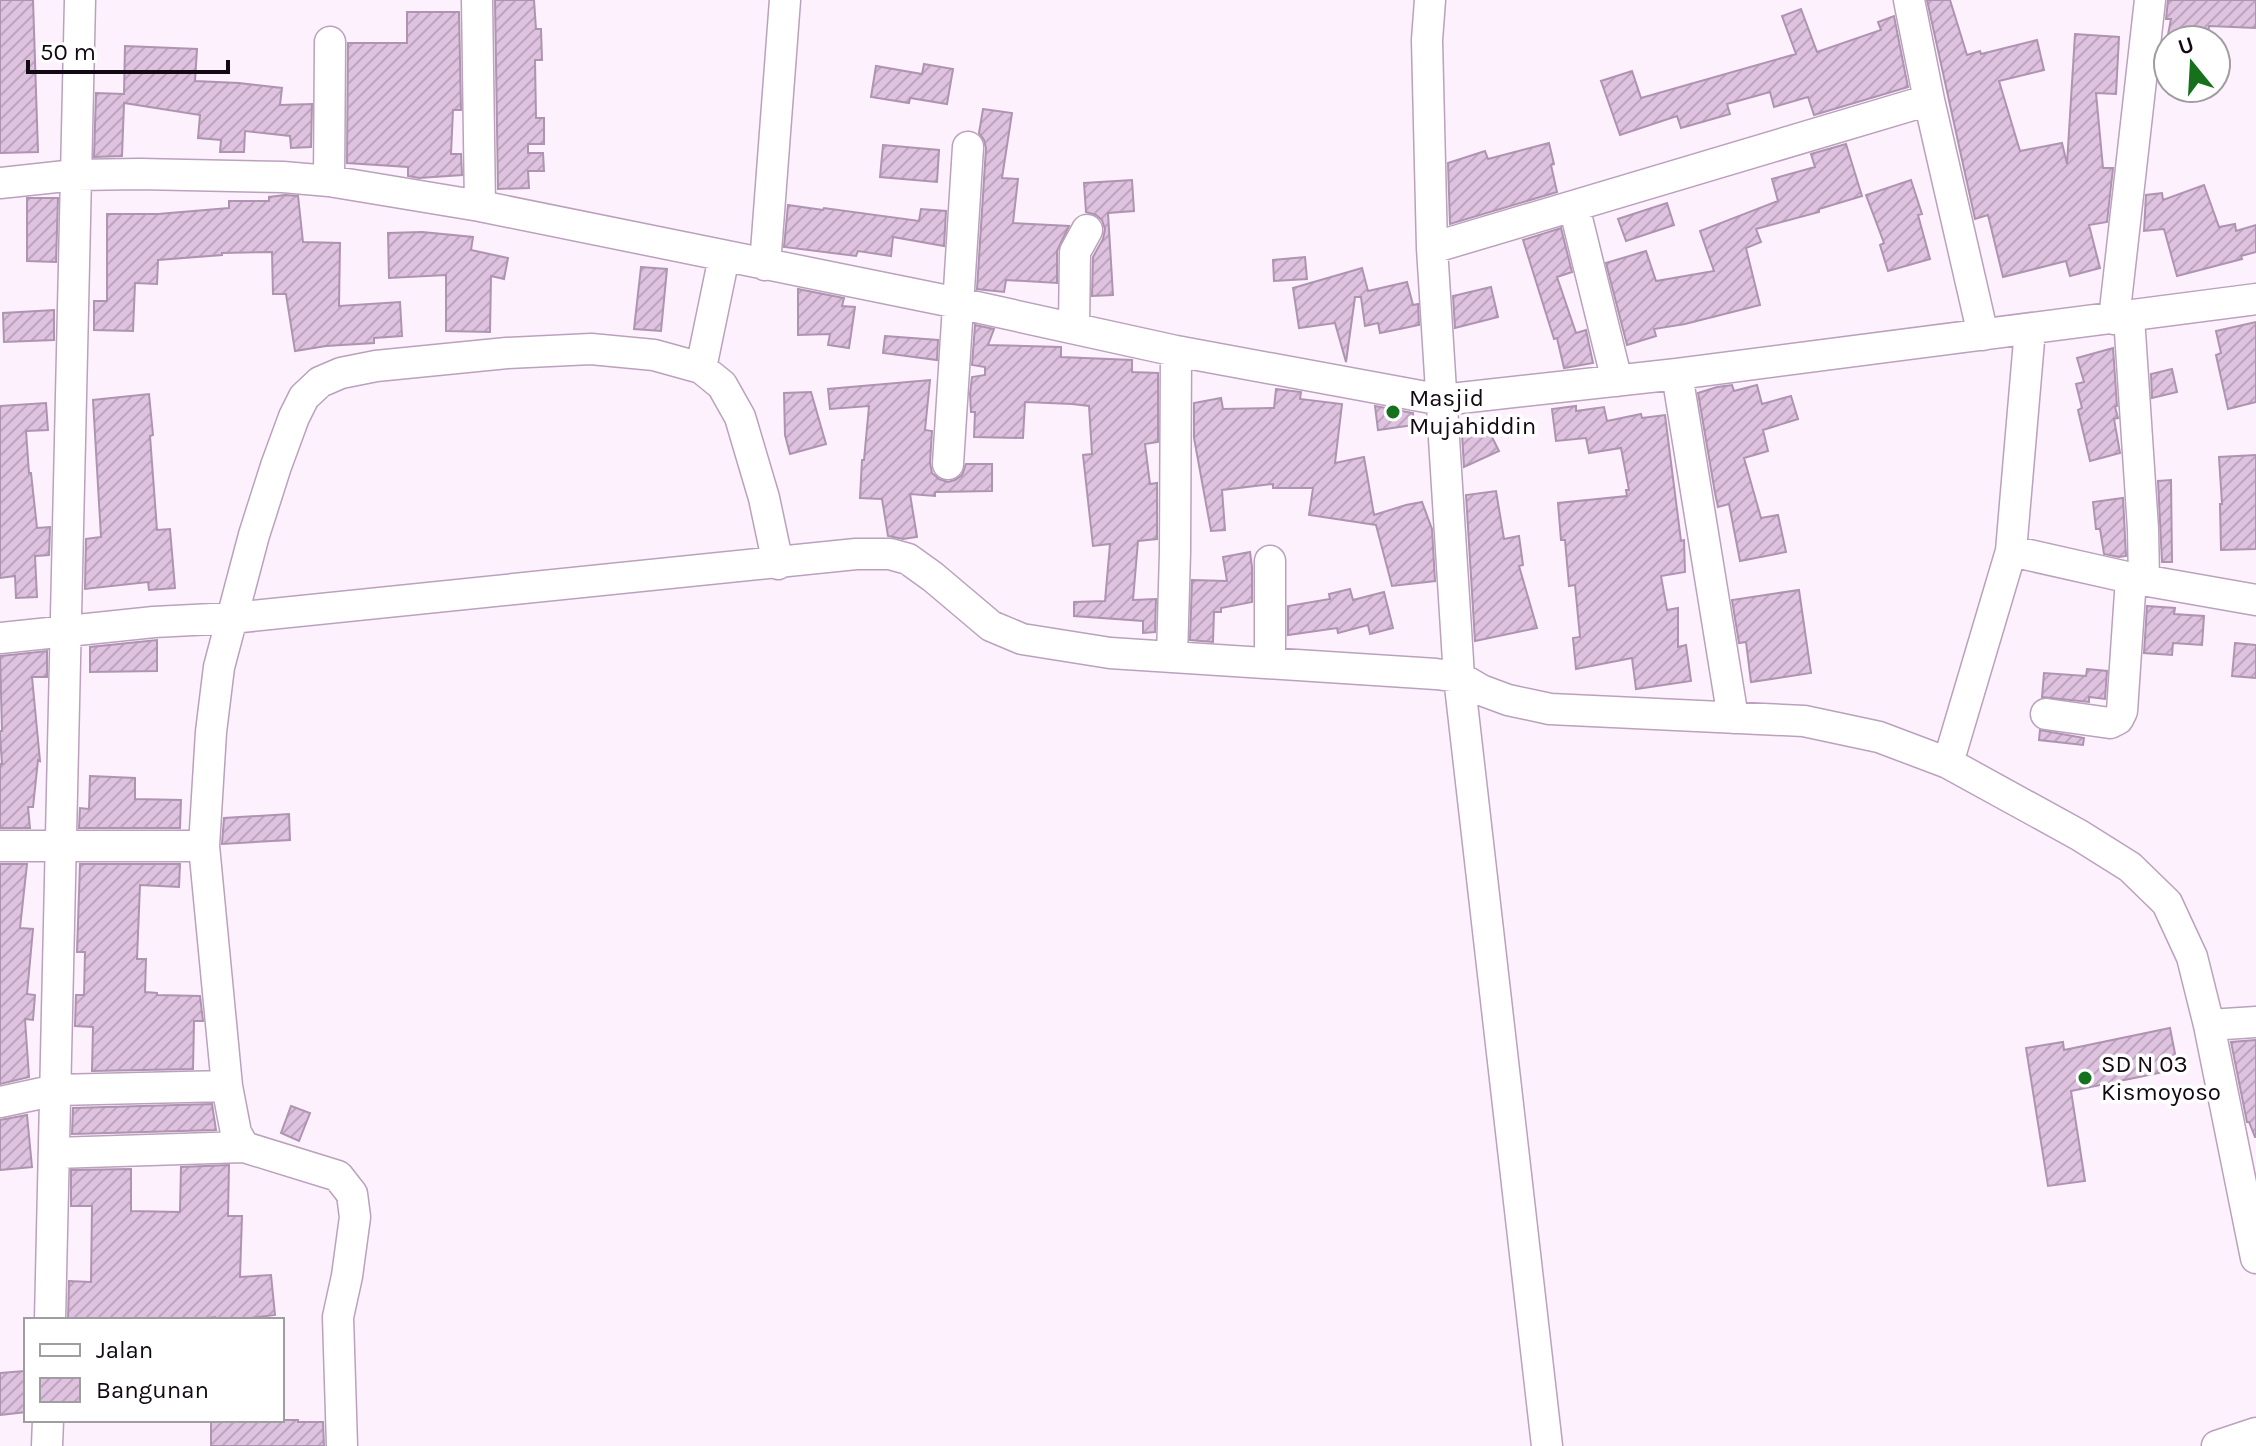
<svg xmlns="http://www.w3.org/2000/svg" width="2256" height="1446" viewBox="0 0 2256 1446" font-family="Karla,sans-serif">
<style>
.building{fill:url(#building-hatch);stroke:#ae94b0;stroke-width:2}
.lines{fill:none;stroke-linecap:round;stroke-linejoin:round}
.minor-casing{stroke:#bba1bd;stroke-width:33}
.minor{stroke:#fff;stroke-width:30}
.poi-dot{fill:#16711d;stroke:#fff;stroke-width:3}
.labels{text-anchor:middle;stroke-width:7;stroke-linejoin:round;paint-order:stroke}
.poi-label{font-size:24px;fill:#120913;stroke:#fff;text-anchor:start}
</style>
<defs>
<pattern id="building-hatch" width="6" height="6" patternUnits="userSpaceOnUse" patternTransform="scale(2)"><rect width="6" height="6" fill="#dec2df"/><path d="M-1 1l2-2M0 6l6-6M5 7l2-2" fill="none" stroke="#bda5be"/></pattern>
</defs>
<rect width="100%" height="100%" fill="#fcf1fd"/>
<path class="building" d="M0 0H33L38 152 0 153Z
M495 0H534L536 29H541L542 60H535L536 118H544V144H528V153H543L544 171H528L529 188 498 189Z
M1927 0H1950L1967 55 1980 51 1981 54 2037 40 2044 70 1999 81 2020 151 2062 143 2067 164 2075 34 2119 37 2116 94 2096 93 2103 168H2113L2107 222 2089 225 2100 268 2070 276 2066 261 2003 277 1988 215 1975 219Z
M2168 0H2256V28L2209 26 2207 40H2167L2171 19H2166Z
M1801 9 1817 52 1881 30 1878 22 1894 16 1908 87 1814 115 1808 97 1774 107 1770 92 1727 104 1730 114 1681 128 1677 116 1620 135 1601 81 1632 71 1641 98 1796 54 1782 16Z
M407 12H459L461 110H453L451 154H461L462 175 419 178 408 176V167L347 163 348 43H407Z
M125 46 197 49 195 81 239 83 282 88 280 105 312 104 311 147 291 148 290 136 245 131 244 152H220L221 140 198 138 200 115 124 103 122 156 94 157 96 93 124 94Z
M924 64 953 69 947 104 910 98 909 103 871 97 876 66 922 74Z
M983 109 1012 113 1002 178 1018 179 1013 223 1069 226 1057 251V283L1006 280 1004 292 977 289 986 148 984 140 979 133Z
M1549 143 1554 164 1551 165 1557 192 1450 224 1448 163 1485 151 1488 159Z
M1846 144 1862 196 1819 209V212L1756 229 1761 242 1746 248 1760 305 1685 324 1654 329 1656 336 1627 345 1606 263 1646 251 1656 281 1714 271 1700 231 1778 201 1772 179 1815 167 1811 154Z
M883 145 939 150 937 182 880 177Z
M1132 180 1134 211 1108 213 1113 295 1092 296 1093 257 1103 239 1105 229 1102 220 1096 215 1086 212 1084 183Z
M1911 180 1922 214 1918 215 1930 259 1888 271 1880 245 1884 243 1866 195Z
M2204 185 2219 227 2235 224 2236 231 2256 225V252L2241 256 2242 259 2177 276 2164 229 2144 231 2146 195 2162 193 2163 200Z
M285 195 298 196 303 242 340 243 339 306 400 302 402 336 374 338V343L326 346 295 351 286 294H273L272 252 222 253V255L158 260 157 284 135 283 133 331 94 330V301H107V214H158L229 208V201H269V197Z
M27 198H58L56 262 27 261Z
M1667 203 1674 225 1626 241 1618 219Z
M788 205 823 210 824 208 919 221 921 209 946 211 944 246 893 237 891 256 858 251 856 256 784 247Z
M1561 228 1572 272 1557 277 1576 333 1586 330 1593 363 1564 368 1557 338 1554 339 1523 240Z
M422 232 473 237 471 250 508 258 504 279 491 276 490 332 446 331V275L389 278 388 233Z
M1305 257 1307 279 1274 281 1273 260Z
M641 267 667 269 661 331 634 329Z
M1362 268 1368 291 1407 282 1413 305 1418 304 1419 325 1380 333 1378 323 1365 326 1361 297H1355L1346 362 1335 323 1299 328 1293 288Z
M1491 287 1498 317 1455 328 1453 296Z
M798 289 844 298 842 306 855 307 849 348 828 345 830 334 798 335Z
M54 310V340L4 342 3 313Z
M2256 322V402L2228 409 2216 355 2221 353 2216 331Z
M975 325 994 329 988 345 1061 347V357L1132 360V372L1158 373V442L1145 444 1150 484 1157 483V539L1138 541 1133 600 1156 599 1155 632 1143 633V621L1074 616V602L1105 601 1110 544 1093 546 1083 455 1092 454 1089 406 1072 404 1025 402 1023 438 974 437 975 412H971L970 394 972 377 985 375V367L972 365Z
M885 336 938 340 937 360 883 353Z
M2113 348 2117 406 2115 407 2118 418 2114 419 2120 453 2090 461 2078 410 2082 408 2076 384 2084 382 2077 358Z
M2172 369 2177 392 2152 398 2151 374Z
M930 380 925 430 932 431 930 463 932 473 939 479 948 482 955 480 962 475 966 464H992V491L935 492V496L910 494 917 537 903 539 888 536 882 499 860 498 862 460H864L869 406 830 409 828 389Z
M1732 385 1734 391 1757 385 1762 404 1791 396 1798 419 1763 430 1768 451 1744 458 1761 518 1778 515 1786 552 1740 561 1729 504 1718 507 1715 493 1698 393 1717 387Z
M1276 389 1301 392 1300 399 1342 404 1335 463 1364 457 1374 515 1406 505 1422 502 1432 529 1435 581 1392 586 1376 525 1309 515 1313 488H1273V484L1222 490 1225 530 1211 531 1194 438V403L1221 398 1223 409 1274 408Z
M811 392 826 444 790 454 785 435 784 393Z
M149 394 153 435 150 436 157 530 170 529 175 588 149 590 148 582 85 589 86 539 101 537 93 400Z
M46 403 48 430 26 431 29 473H31L37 528 50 527 49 555 35 556 37 597 16 598 15 576 0 578V406Z
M1375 406 1413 413 1414 425 1378 430Z
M1576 406V411L1604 407 1607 421 1641 414 1642 418 1665 415 1681 541 1684 540 1685 572 1661 576 1667 610 1678 608V647L1686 645 1691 681 1636 689 1632 658 1576 669 1573 638 1580 637 1575 585 1569 586 1565 540H1561L1558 503 1627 496 1626 490H1629L1621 448 1589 453 1586 438 1556 441 1552 409Z
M1485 423 1499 451 1464 467 1462 434Z
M2256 455V549L2221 550 2220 504H2222L2219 457Z
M2171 480 2172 562H2162L2158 481Z
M1496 491 1504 539 1519 536 1523 565 1519 566 1537 628 1475 641 1466 495Z
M2123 498 2126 556 2119 557 2104 554 2100 529H2096L2093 502Z
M1250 552 1252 567V602L1221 608V612H1214L1213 642 1190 640 1192 580 1227 581 1223 557Z
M1350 589 1353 600 1384 592 1393 628 1370 634 1368 625 1338 633 1337 628 1288 635V606L1330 599 1329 594Z
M1799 590 1811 673 1751 682 1746 642 1739 643 1732 600Z
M2147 606 2175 608 2174 614 2204 616 2202 645 2173 643 2172 655 2144 653Z
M157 640V671L90 672V647Z
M2235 643 2256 645V678L2232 676Z
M47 651V677H32L40 761 38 760 33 807H28L30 828H0V764H2L0 735V731H2L0 656Z
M2087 669 2107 671 2105 699 2089 697V702L2042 697 2044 673 2086 676Z
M2040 730 2084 738 2083 745 2039 740Z
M90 776 135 778V799L181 800 180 828H79L80 808 89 809Z
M289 814 290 840 222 844 224 818Z
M0 864H27L20 928 33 929 27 994 35 995 33 1020 25 1019 29 1077 0 1084Z
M80 864H180L179 887 140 885 137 959H146L145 992 157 993V995L200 996 203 1021H194L193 1069 92 1071 93 1027 75 1026 76 995H84L85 952H77Z
M2170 1028 2178 1069 2071 1091 2085 1181 2048 1186 2026 1048 2063 1042 2064 1050Z
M2256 1040V1137H2255L2249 1122H2247L2231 1042Z
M212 1104 216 1130 72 1134 73 1108Z
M291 1106 310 1113 299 1141 281 1133Z
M27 1115 32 1167 0 1170V1120Z
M229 1165 228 1216H242L240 1277 271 1275 275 1315 235 1320H215V1317L185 1320H68L69 1281 91 1282 92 1206H71V1170L131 1169V1211L180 1212 181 1167Z
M24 1371 26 1412 0 1415V1373Z
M211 1420H298V1422H323L324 1446H211Z"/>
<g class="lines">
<defs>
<path id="minor" d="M477 0 480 206
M1430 0 1427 40 1432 248
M1909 0 1929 100
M329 181 330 42
M0 183 75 175 140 174 283 177 329 181 480 206 958 303 1176 351 1442 400 1677 374 2256 299
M1574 206 1617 381
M765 265 785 0
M2129 317 2143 529 2144 580
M2114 319 2150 0
M1074 327 1075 252 1087 230
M701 368 724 257
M1677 374 1733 718
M948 464 968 147
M2011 551 2131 578 2256 600
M0 638 154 622 232 618 856 554H890L908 559 933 577 991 626 1022 639 1110 653 1436 674 1459 677 1481 690 1508 700 1550 709 1804 721 1879 737 1948 763 2079 835 2130 867 2167 903 2192 957 2209 1025 2256 1258
M1172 657 1175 552 1176 351
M1270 663V561
M2046 714 2110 723 2118 719 2122 711 2131 578
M1948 763 2011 551 2030 329
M0 846H204
M2209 1025 2256 1022
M0 1102 56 1090 227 1086
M55 1153 244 1147
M50 1320 80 0
M47 1446 48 1420
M342 1446 338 1317 347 1276 355 1217 352 1194 338 1176 244 1147 236 1133 227 1086 204 846 211 732 219 667 254 535 276 466 294 417 304 397 320 382 341 373 376 366 507 353 591 349 654 355 701 368 722 385 740 417 764 498 778 564
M1547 1446 1459 677 1432 248 1929 100 1983 335
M2217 1446 2256 1433"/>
</defs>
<use href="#minor" class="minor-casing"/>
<use href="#minor" class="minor"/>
</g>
<g class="poi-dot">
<circle cx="1393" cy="412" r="8"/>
<circle cx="2085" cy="1078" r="8"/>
</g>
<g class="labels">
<g class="poi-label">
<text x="1409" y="406">Masjid<tspan x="1409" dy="28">Mujahiddin</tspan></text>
<text x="2101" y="1072">SD N 03<tspan x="2101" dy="28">Kismoyoso</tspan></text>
</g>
</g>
<rect x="24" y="1318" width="260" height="104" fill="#ffffff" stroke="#a09da1" stroke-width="2"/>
<rect x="40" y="1344" width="40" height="12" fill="#ffffff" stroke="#a09da1" stroke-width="2"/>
<text x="96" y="1358" font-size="24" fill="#120913">Jalan</text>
<rect x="40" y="1378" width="40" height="24" fill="url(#building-hatch)" stroke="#a09da1" stroke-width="2"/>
<text x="96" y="1398" font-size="24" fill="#120913">Bangunan</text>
<g transform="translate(2192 64) rotate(342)"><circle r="38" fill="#ffffff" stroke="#a09da1" stroke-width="2"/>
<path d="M0-6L14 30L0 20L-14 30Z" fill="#16711d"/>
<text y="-12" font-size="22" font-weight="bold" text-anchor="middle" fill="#120913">U</text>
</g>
<path d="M28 60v12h200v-12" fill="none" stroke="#120913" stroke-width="4"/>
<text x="40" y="60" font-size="24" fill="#120913" stroke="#ffffff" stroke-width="6" paint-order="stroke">50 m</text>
</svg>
